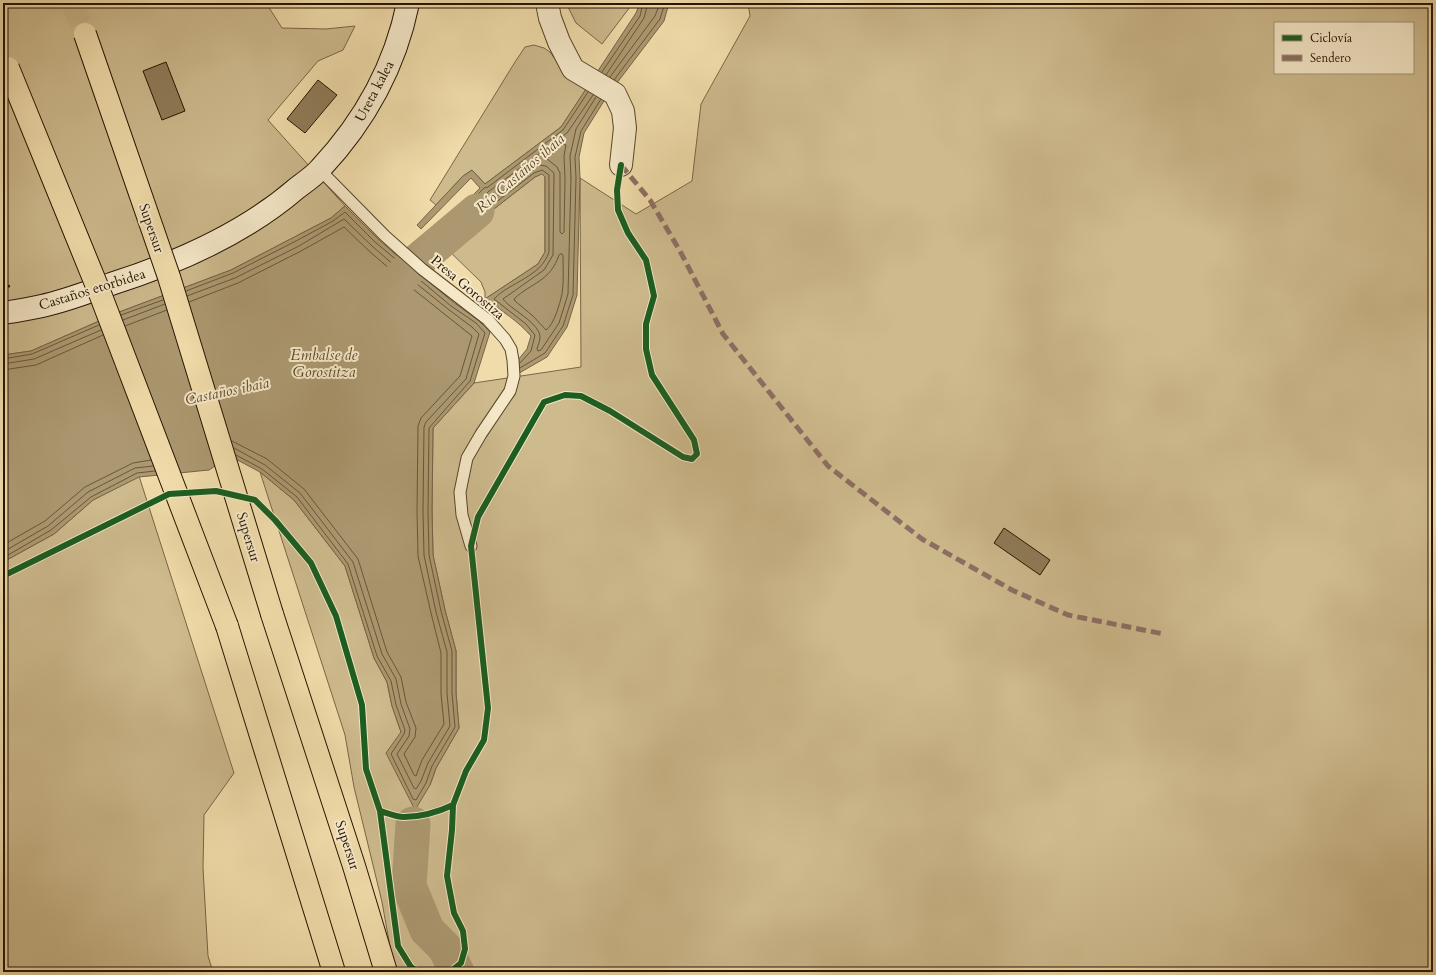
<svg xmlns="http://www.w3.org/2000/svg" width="1436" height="975" viewBox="0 0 1436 975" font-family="Cardo,serif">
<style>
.green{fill:#cdba8d;stroke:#796646;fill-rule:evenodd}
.water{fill:#ab9870;stroke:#756343}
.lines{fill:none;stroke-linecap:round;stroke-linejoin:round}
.shore{stroke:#685638;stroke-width:1}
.river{stroke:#ab9870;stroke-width:35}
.building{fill:#8f7c58;stroke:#251300}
.highway-tunnel{stroke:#c7b488;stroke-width:22;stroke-dasharray:22 11;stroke-linecap:butt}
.lane-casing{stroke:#58452a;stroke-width:13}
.street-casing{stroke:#58452a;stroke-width:24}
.secondary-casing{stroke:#251300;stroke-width:24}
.highway-casing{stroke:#251300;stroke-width:24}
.path{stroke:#251300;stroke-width:2.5;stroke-dasharray:3 2;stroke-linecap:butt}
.lane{stroke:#f5e8c8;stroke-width:11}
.street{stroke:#f5e8c8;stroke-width:22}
.secondary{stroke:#f5e8c8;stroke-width:22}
.highway{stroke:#f0dcaa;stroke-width:22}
.highway-bridge-casing{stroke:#251300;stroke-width:24;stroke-linecap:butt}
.highway-bridge{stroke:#f0dcaa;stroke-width:22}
.quiet{stroke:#8d6e63;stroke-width:5;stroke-dasharray:10 5;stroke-linecap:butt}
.cycleway-casing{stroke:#f5e8c8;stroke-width:8}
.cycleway{stroke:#1b5e20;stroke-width:6}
.labels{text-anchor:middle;stroke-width:4;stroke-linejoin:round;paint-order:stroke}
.street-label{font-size:14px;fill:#251300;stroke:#f5e8c8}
.water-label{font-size:15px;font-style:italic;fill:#5b482d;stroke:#f5e8c8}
</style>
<rect width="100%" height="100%" fill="#f0dcaa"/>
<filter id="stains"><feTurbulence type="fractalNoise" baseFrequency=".005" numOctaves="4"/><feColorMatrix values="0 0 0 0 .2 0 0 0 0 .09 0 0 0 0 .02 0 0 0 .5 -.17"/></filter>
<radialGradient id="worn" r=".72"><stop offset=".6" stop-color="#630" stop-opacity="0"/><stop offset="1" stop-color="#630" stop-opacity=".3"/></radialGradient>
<path class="green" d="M3 3H270L268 6 282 28 326 29 355 26 343 50 318 61 268 120 345 206 331 218 231 270 122 311 31 351 3 355Z
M566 3H633L602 44 576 23Z
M748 3H1433V972H398L392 958 382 902 354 787 345 735 260 472 294 500 345 566 374 658 387 682 392 706 401 732 430 785 436 768 459 728 456 693V651L445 610 433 555 432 511 433 428 474 383 581 367 580 178 636 214 692 181 701 104 750 16ZM1275 23H1413V73H1275Z
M534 45 544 48 550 52 567 76 587 88 561 127 485 184 472 170 463 176 436 205 430 200 515 62 525 47Z
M542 173 545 177V252L538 264 485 299V292L481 282 445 247 535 177Z
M139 476 234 773 204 815 203 868 208 956 213 972H3V562L54 534 93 500Z"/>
<path class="water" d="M640 3H669L664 21 607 96 584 133 579 157 580 178 577 295 567 327 547 357 514 376 518 360 527 349 531 336C518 321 502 311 485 299L538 264 545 252V177L542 174 535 177 445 247 432 236 480 188 471 178 421 229 417 225 463 176 472 170 485 184 561 127 636 13Z
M345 206 378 239 402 260 408 269 422 276 453 302 478 320 490 332 474 383 433 428 432 511 433 555 445 610 456 651V693L459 728 436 768 430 785 415 810 386 753 401 732 392 706 387 682 374 658 345 566 294 500 260 472 230 456 209 470 139 477 93 500 54 534 3 562V355L31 351 122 311 231 270 331 218Z"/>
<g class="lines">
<path class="shore" d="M602 72 640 16 643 3
M606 75 644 18 648 3
M610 77 655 16 660 3
M614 80 660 19 665 3
M593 95 567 133 488 192 468 213V215L471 216 530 170 539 165 546 166 554 173 553 255 544 270 503 299C510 309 540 323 540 337 540 341 538 345 537 349L538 351 541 350 559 323 568 294 571 178 570 156 576 129 596 97
M563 144 566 145 564 156 565 179 564 232 562 234 560 232V173L557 167 546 158Z
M562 254 563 256C563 268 564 282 562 294 560 303 554 325 546 330L533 316 515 301 514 299C532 282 550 282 559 255Z
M186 291 233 273 296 241 333 221 345 212 375 242 399 262 406 272 420 280 451 306 476 323 485 333 470 381 429 428 428 511 429 555 441 611 452 651V693L455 727 432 766 426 783 416 800 413 799 391 754 404 734 405 730 396 705 391 681 377 656 348 564 297 497 262 469 236 455
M187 296 235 278 299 246 344 219 372 246 395 266 403 276 417 284 448 309 472 327 479 334 466 379 426 422 424 427 423 511 424 555 436 612 447 652V693L450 726 428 763 421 781 416 789 414 788 397 754 409 736 410 729 401 704 396 679 382 654 353 562 300 493 265 465 234 448
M189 302 238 283 301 251 344 227 368 250 391 270 399 280 413 289 472 336 460 376 421 418 418 426 417 511 418 556 431 613 441 653V694L444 724 422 760 416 776 414 775 404 754 415 737 416 728 406 702 401 677 387 652 358 559 304 489 267 459 232 441
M121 315 163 300
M123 320 165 304
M125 326 167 310
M3 359 32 354 99 325
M520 363 531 351 535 335 526 324 494 299C510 282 541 277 549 252V175L542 170 534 173 446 241H444L439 235 484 188 488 187 563 130 588 92
M3 364 34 359 101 330
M520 368 545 353 563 326 573 295 576 178 575 157 581 131 601 99
M3 370 36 365 103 335
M3 545 45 521 85 487 133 463 151 460
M3 552 48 526 88 492 135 468 153 466
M3 558 51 530 91 497 137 473 155 471"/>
<path class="river" d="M377 306 408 269 477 211
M413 824 409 886 427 930 445 948 457 972"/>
</g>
<path class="building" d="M166 62 185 111 162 120 143 71Z
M318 80 337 95 305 133 287 119Z
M1004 528 1050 560 1040 575 994 543Z"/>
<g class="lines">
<path class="highway-tunnel" d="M72 3 85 34"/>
<defs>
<path id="lane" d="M320 170 385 236 422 269 488 320 505 339 511 349 513 360 514 376 510 391 481 434 467 458 460 492 462 515 471 546"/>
<path id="street" d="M547 3 550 18 559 42 573 69 615 94 623 111 625 128 621 165"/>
<path id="secondary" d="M3 313C16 311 29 309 42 306 65 301 88 292 111 284 177 263 244 234 297 188 305 182 314 176 320 169 365 121 395 67 408 3"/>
<path id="highway" d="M272 614 354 866 386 972
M227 626 334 972"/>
</defs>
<use href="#lane" class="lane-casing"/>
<use href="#street" class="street-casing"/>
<use href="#secondary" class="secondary-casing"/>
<use href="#highway" class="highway-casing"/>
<path class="path" d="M3 287 10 286"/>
<use href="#lane" class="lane"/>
<use href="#street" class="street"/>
<use href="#secondary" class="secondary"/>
<use href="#highway" class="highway"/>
<defs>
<path id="highway-bridge" d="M85 34 169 277 272 614
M8 68 101 296 227 626"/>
</defs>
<use href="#highway-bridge" class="highway-bridge-casing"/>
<use href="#highway-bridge" class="highway-bridge"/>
<path class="quiet" d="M621 165 650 200 680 251 723 334 828 466 922 539 1012 590 1068 615 1164 634"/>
<defs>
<path id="cycleway" d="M3 576 169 494 216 491 255 500 275 520 311 563 336 616 362 705 366 769 380 811 398 946 411 967 418 972
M380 811C387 813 396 817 404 817 421 817 438 812 453 805
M450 972 461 963 465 949 463 931 454 913 447 876 452 830 453 805 466 771 484 740 488 708 471 546 478 517 544 402 565 395 581 396 610 411 683 457 692 459 697 454 694 440 652 375 646 349V324L654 296 646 260 628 233 618 210 617 190 621 165"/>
</defs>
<use href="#cycleway" class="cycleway-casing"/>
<use href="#cycleway" class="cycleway"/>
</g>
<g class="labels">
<g class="street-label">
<text transform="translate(374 91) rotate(-62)" y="5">Ureta kalea</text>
<text transform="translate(152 228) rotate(71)" y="5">Supersur</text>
<text transform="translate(468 287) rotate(40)" y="5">Presa Gorostiza</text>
<text transform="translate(92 289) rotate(-17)" y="5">Castaños etorbidea</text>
<text transform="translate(249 537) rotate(73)" y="5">Supersur</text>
<text transform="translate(348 845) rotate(72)" y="5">Supersur</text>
</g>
<g class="water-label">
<text transform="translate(520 173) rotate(-41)" y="5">Río Castaños ibaia</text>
<text x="324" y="360">Embalse de<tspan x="324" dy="17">Gorostitza</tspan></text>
<text transform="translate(227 391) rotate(-12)" y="5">Castaños ibaia</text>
</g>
</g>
<rect width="1436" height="975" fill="none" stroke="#f0dcaa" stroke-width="16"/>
<rect x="4" y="4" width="1428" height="967" fill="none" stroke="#251300" stroke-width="2"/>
<rect x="8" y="8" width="1420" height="959" fill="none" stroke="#251300"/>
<rect x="1274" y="22" width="140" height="52" fill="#f5e8c8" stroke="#a29378"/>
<rect x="1282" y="35" width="20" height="6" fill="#1b5e20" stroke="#a29378"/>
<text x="1310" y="42" font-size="12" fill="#251300">Ciclovía</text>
<rect x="1282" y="55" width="20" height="6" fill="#8d6e63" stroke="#a29378"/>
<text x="1310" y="62" font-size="12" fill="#251300">Sendero</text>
<rect width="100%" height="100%" filter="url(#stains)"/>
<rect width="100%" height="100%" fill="url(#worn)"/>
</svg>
